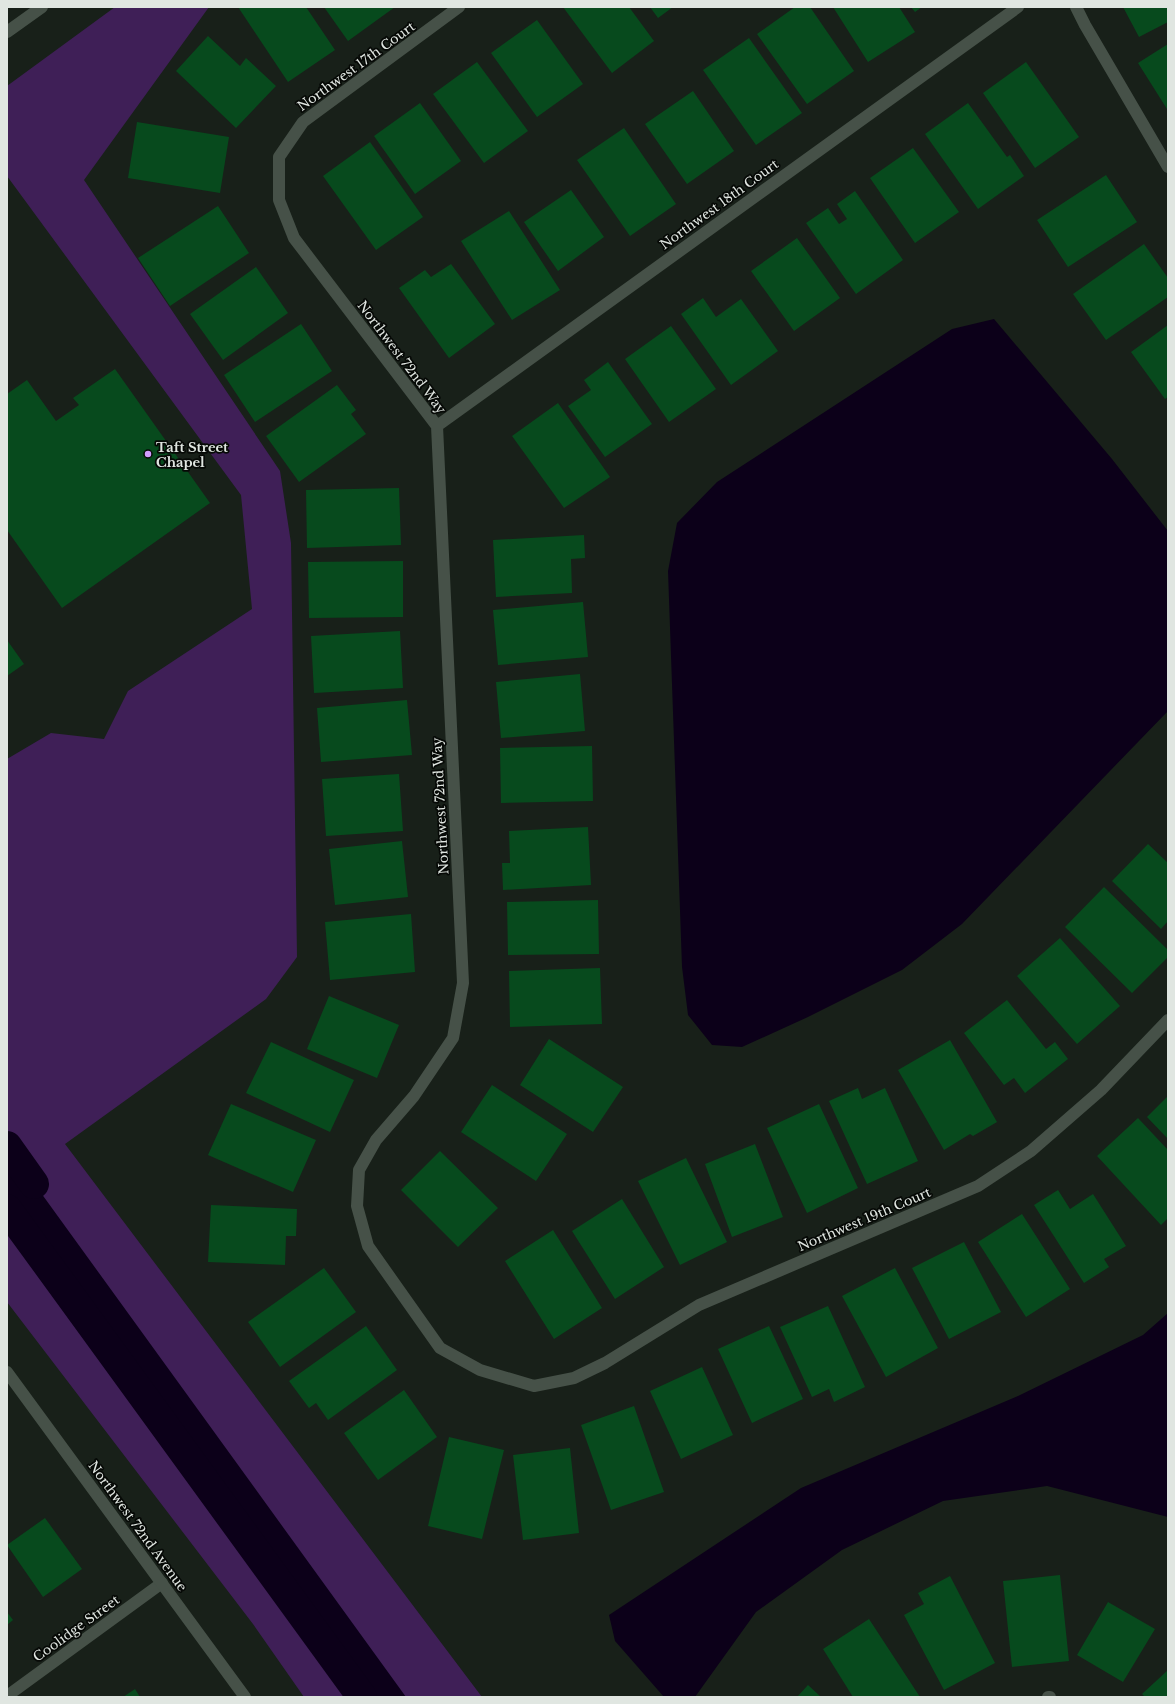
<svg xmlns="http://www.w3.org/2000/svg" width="1175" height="1704" viewBox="0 0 1175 1704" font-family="'Libre Baskerville',serif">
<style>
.green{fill:#3f1f57}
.water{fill:#0c0019}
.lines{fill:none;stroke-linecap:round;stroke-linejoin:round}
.canal{stroke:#0c0019;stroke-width:30}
.building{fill:#074a1d}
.minor{stroke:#465148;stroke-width:12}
.tertiary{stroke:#465148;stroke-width:12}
.poi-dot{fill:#d19dfe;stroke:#060906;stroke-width:1.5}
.labels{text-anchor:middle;stroke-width:3.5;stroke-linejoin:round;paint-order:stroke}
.street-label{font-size:13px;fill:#e0e6e1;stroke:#060906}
.poi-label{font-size:13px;font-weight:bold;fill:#e0e6e1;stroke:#060906;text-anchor:start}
</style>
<rect width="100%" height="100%" fill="#182019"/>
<path class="green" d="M115 7H209L84 180 280 471 291 543 297 957 266 999 65 1144 482 1697H304L253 1624 7 1302V759L51 733 104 739 128 691 252 609 241 495 7 176V86Z"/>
<path class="water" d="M994 319 1112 459 1168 531V711L962 924 902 970 808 1017 742 1047 712 1045 688 1015 682 967 668 571 677 523 717 482 952 329Z
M7 1146 406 1697H362L7 1209Z
M1168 1313V1517L1047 1486 943 1501 842 1550 756 1612 695 1697H664L615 1641 609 1615 801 1488 1018 1396 1143 1335Z"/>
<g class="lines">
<path class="canal" d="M7 1146 34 1184
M7 1209 362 1697"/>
</g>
<path class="building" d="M238 7H306L335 50 288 82Z
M324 7H395L348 41Z
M563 7H629L654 41 612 73Z
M650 7H673L658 18Z
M795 7H810L854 71 807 104 757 34Z
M833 7H899L915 32 868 62Z
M911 7H922L915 12Z
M1123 7H1168V22L1139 37Z
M537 20 583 84 537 117 491 53Z
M208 36 240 66 246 58 276 86 236 128 176 71Z
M749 38 802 113 756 145 703 70Z
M1168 44V108L1167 109 1138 63Z
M477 62 528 131 484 163 433 94Z
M1026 62 1079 137 1035 168 983 93Z
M693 91 734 151 687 184 645 124Z
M420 103 461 161 415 194 374 136Z
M968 103 1007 157 1010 155 1024 176 978 209 925 134Z
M137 122 229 137 220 193 128 178Z
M624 128 676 204 630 236 577 160Z
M370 142 423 217 376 250 323 176Z
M913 148 959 212 915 243 870 178Z
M1106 175 1137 222 1068 267 1037 220Z
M571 190 604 237 558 271 524 222Z
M855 191 903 260 856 294 806 223 828 208 839 224 847 219 837 204Z
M218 206 249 253 170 306 138 258Z
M509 211 560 290 512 320 461 241Z
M797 238 840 298 794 331 751 271Z
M1144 244 1168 278V297L1106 340 1073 294Z
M451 264 495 324 449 358 399 288 425 270 431 277Z
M256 267 288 313 223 360 190 314Z
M703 298 716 317 741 299 778 351 731 385 681 314Z
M301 324 332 371 255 422 224 375Z
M1168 325V397L1165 399 1131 352Z
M671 326 716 389 669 422 625 359Z
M608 362 652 424 605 457 568 406 591 390 584 380Z
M115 369 210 503 62 608 7 530V394L27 380 56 421 79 405 73 398Z
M337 385 356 410 351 414 366 434 299 482 266 436Z
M558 403 610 477 564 508 512 436Z
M399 488 401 545 307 548 306 490Z
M584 535 585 558 571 559 572 593 496 597 493 540Z
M403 561V617L309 618 308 562Z
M583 602 588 657 498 665 493 610Z
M400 631 403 688 314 693 311 636Z
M7 640 24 664 7 676Z
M580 674 585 731 501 738 496 682Z
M407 700 412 755 321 762 317 708Z
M592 746 593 801 501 803 500 748Z
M399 774 403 831 326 836 322 779Z
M588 827 591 885 503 890 502 863H510L509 831Z
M402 841 408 897 335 905 329 849Z
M1148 844 1168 863V921L1161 929 1112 881Z
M1104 887 1168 950V957L1132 993 1065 927Z
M598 900 599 954 508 955 507 902Z
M411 914 415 972 330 980 325 922Z
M1060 938 1120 1006 1077 1044 1017 976Z
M600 968 602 1024 510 1027 509 971Z
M329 996 399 1025 377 1078 307 1049Z
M1007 1000 1046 1049 1055 1042 1068 1059 1025 1093 1014 1078 1004 1085 964 1033Z
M549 1039 623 1087 593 1132 520 1085Z
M950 1040 997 1122 973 1136 970 1134 944 1150 898 1070Z
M271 1042 354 1080 330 1132 246 1093Z
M492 1085 567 1134 536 1181 461 1132Z
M858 1088 862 1099 885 1088 918 1161 867 1184 829 1101Z
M1168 1096V1139L1147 1117Z
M231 1104 316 1140 293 1192 208 1155Z
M819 1104 858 1188 807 1213 767 1128Z
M1138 1118 1168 1150V1218L1161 1225 1097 1156Z
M755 1144 783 1217 732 1237 705 1164Z
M440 1151 498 1208 458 1247 401 1190Z
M686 1158 727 1242 680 1265 638 1181Z
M1058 1190 1070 1209 1093 1194 1126 1246 1104 1259 1109 1267 1084 1283 1034 1205Z
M622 1199 664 1267 615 1299 572 1231Z
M211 1205 297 1209 296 1236H286L285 1265 208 1262Z
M1022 1214 1070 1289 1026 1317 978 1242Z
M553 1230 602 1308 554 1339 505 1261Z
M964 1242 1001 1312 949 1339 912 1268Z
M324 1268 356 1312 280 1367 248 1322Z
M895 1268 938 1348 886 1377 842 1296Z
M828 1306 865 1387 834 1402 829 1389 812 1397 780 1327Z
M366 1326 397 1370 328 1420 316 1403 309 1408 289 1381Z
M769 1326 803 1399 752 1423 718 1349Z
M702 1367 733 1435 681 1459 650 1391Z
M404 1390 437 1437 378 1480 344 1433Z
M634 1406 664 1492 611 1510 581 1425Z
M449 1437 504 1450 482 1539 428 1526Z
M570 1448 579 1533 523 1540 513 1455Z
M45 1518 82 1569 43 1597 7 1545Z
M1060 1575 1069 1661 1012 1667 1003 1581Z
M950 1576 995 1663 944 1690 904 1615 924 1604 918 1593Z
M1108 1602 1155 1629 1123 1682 1077 1655Z
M7 1612 13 1620 7 1625Z
M869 1619 920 1697H853L823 1649Z
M1168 1670V1697H1145L1142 1694Z
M808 1685 821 1697H797Z
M135 1689 140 1697H123Z"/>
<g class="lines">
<path class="minor" d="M459 7 303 122 279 157V200L294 238 437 426 463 983 453 1038 414 1096 376 1140 359 1170 357 1206 368 1246 440 1348 480 1370 534 1386 574 1378 605 1363 699 1305 978 1186 1031 1151 1101 1090 1168 1020
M1076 7 1085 25 1168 167
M437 426 1018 7
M7 1696 162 1583
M1048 1697H1050"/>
<path class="tertiary" d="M7 32 42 7
M7 1372 245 1697"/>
</g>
<circle class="poi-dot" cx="148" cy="454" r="4"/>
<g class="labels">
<g class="street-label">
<text transform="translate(356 66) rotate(-36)" y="5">Northwest 17th Court</text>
<text transform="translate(719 204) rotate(-36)" y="5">Northwest 18th Court</text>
<text transform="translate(402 357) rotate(53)" y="5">Northwest 72nd Way</text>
<text transform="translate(440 806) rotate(-93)" y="5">Northwest 72nd Way</text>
<text transform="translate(864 1219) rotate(-23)" y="5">Northwest 19th Court</text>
<text transform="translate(138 1526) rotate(54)" y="5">Northwest 72nd Avenue</text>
<text transform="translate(76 1628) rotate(-36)" y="5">Coolidge Street</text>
</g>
<g class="poi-label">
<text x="156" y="452">Taft Street<tspan x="156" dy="15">Chapel</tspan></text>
</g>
</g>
<rect width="1175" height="1704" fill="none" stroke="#e0e6e1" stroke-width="16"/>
</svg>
